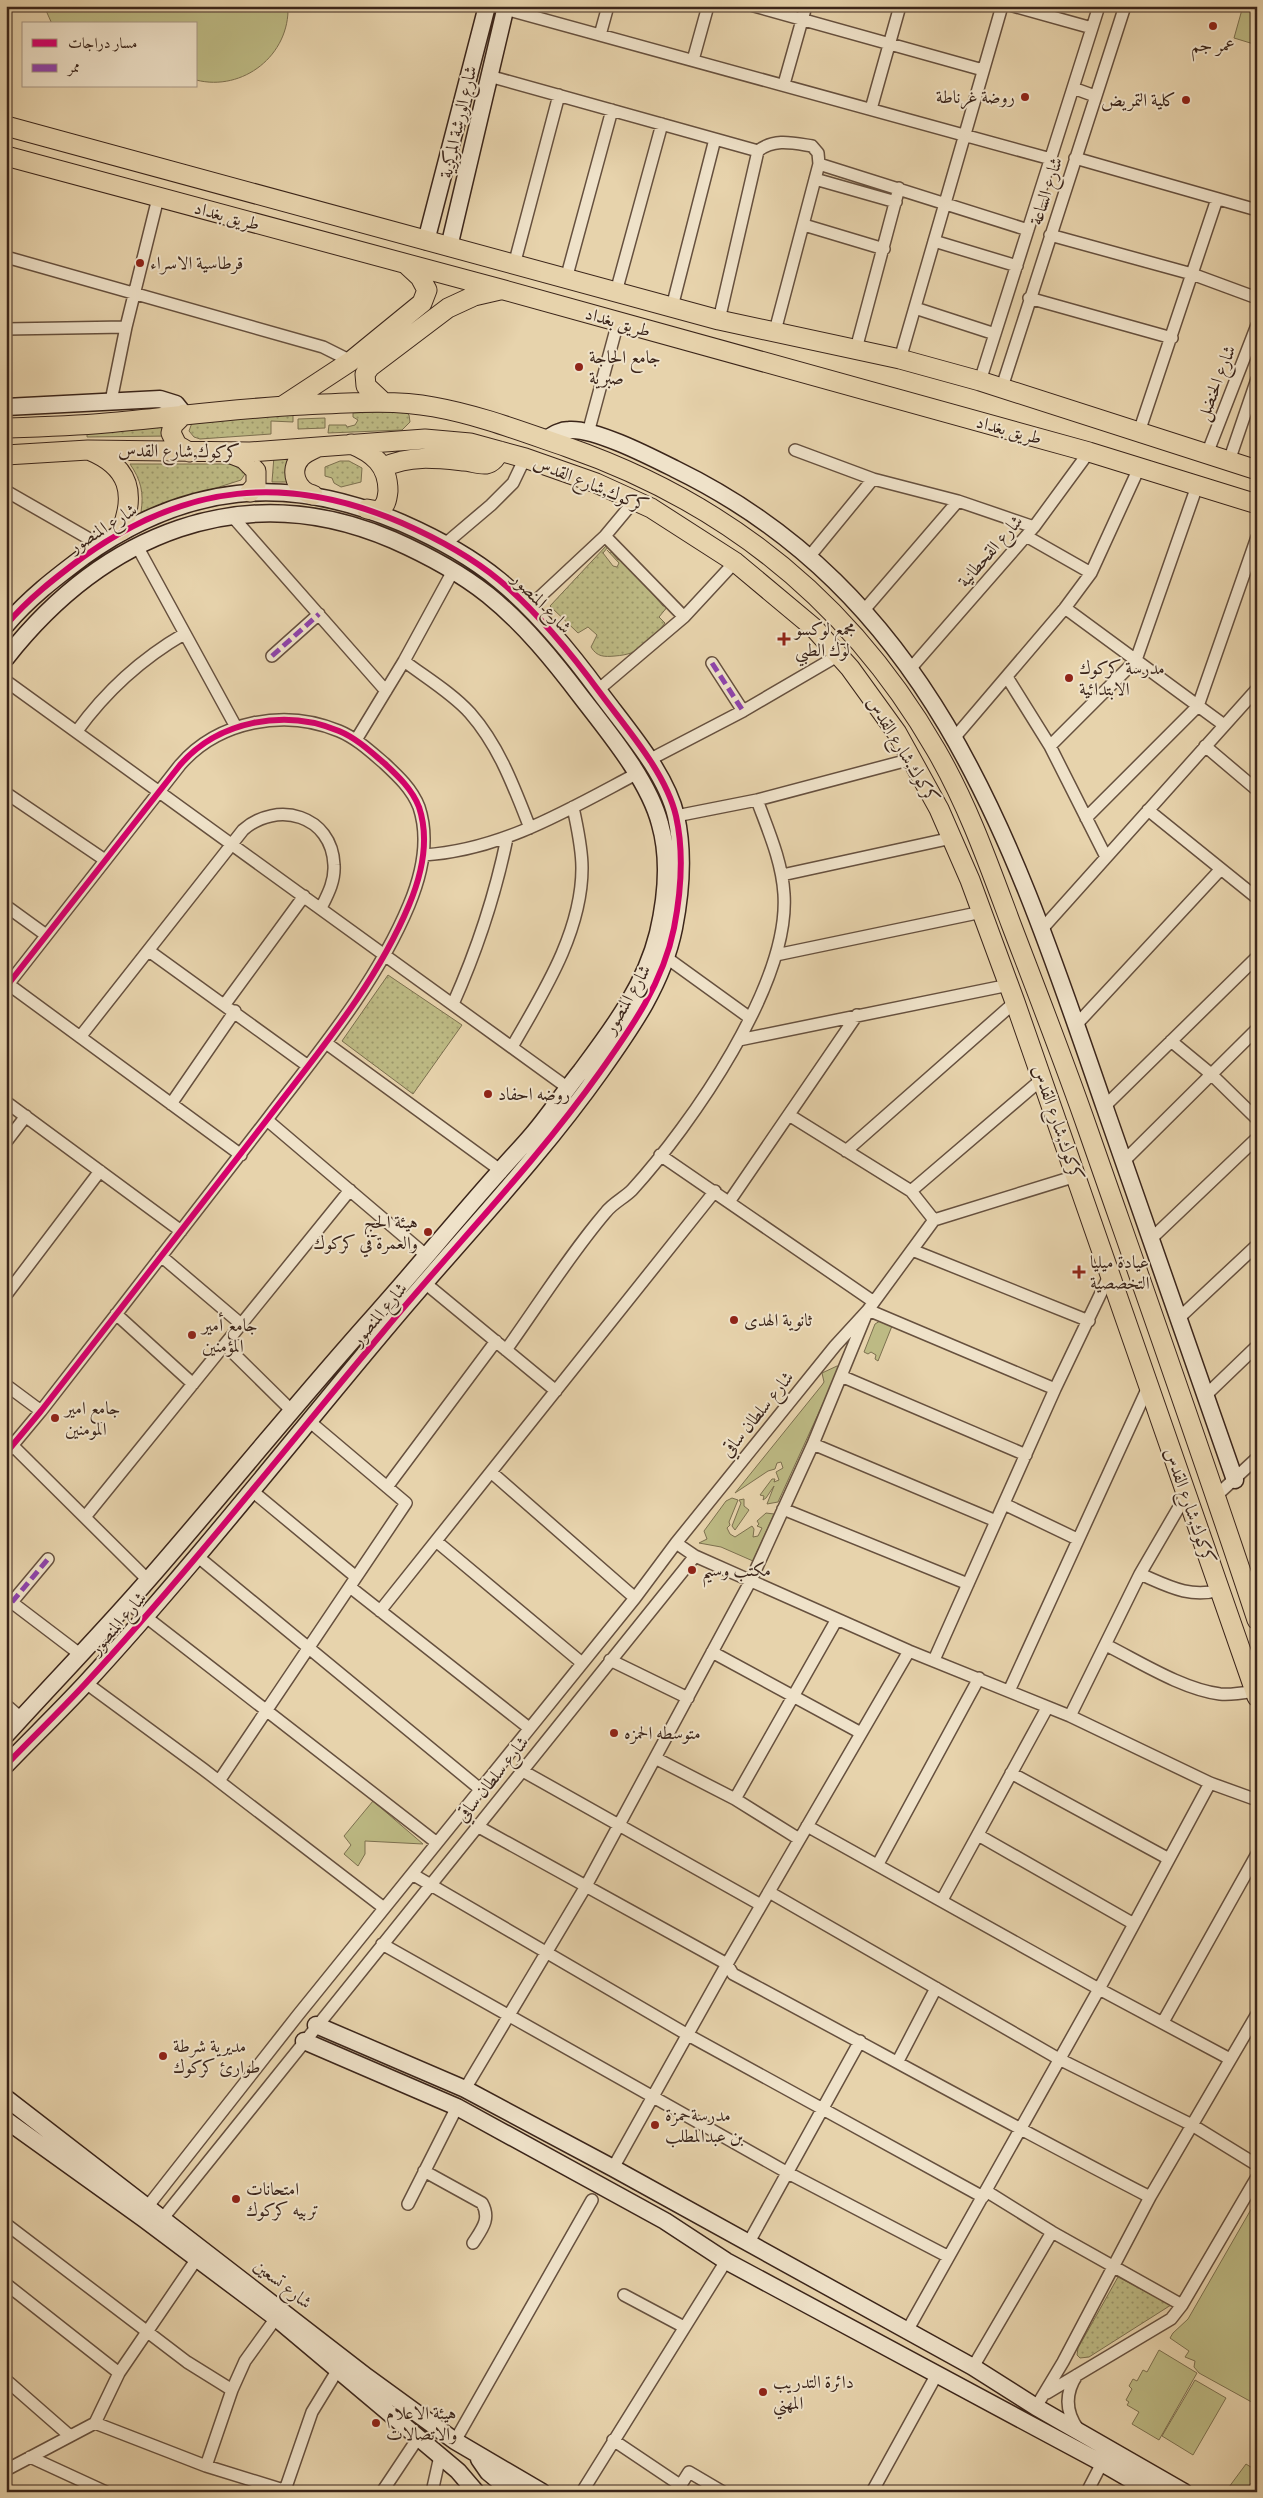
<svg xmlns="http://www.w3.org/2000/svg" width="1263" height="2498" viewBox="0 0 1263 2498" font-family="'Libre Bodoni',Amiri,serif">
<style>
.grass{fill:#bdba84;stroke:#7c704f}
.park{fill:url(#park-dots);stroke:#7c704f}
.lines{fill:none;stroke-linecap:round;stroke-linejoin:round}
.street-casing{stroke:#66503e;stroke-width:14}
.secondary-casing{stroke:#3b251a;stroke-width:19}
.primary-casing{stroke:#3b251a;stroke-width:21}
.street{stroke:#efe2c9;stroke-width:11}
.secondary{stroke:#efe2c9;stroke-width:16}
.primary{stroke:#e7d3ac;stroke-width:19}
.quiet{stroke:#8e44ad;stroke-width:5;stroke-dasharray:10 5;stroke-linecap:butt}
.cycleway-casing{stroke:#efe2c9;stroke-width:9}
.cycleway{stroke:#d6006c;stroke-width:6}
.poi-dot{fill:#8f2418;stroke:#efe2c9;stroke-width:2}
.labels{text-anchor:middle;stroke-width:4;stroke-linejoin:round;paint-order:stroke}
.poi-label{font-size:18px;fill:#3b251a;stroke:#efe2c9;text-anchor:start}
.street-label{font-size:18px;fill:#3b251a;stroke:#efe2c9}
</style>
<defs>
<pattern id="park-dots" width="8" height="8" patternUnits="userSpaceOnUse" patternTransform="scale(1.25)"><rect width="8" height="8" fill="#bdba84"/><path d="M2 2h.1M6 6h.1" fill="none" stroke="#9b976b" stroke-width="1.8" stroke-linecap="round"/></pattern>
</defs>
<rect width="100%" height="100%" fill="#e7d3ac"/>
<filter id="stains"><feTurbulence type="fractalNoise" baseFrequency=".004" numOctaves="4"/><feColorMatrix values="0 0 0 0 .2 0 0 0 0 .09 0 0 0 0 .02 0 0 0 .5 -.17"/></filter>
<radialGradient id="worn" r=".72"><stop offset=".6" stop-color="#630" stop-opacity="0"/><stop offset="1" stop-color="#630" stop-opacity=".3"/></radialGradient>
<path class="grass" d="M44 6H288C290 55 243 92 196 80V24H52Z
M1243 6H1257V45L1234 38Z
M880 1321 892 1326 878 1361 875 1359 876 1355 871 1352 868 1354 864 1352 875 1324Z
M837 1366 842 1367 825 1399 778 1502 767 1504 774 1486 766 1498 763 1500 764 1496 760 1495 772 1479H775L774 1482 779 1480 776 1472 783 1468 781 1462 777 1463 775 1469 768 1471 735 1493 822 1385 824 1382 822 1373Z
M732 1498 738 1500 729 1522 730 1525 727 1528 730 1534 735 1537 752 1526 754 1529 753 1537 758 1536 762 1528 757 1526 759 1524 757 1521 766 1513 774 1514 753 1561 721 1547 699 1543 707 1539 704 1531 726 1501Z
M744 1499V1506L749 1510 735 1530 732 1526 741 1503 739 1500Z
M373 1801 423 1844 365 1841V1854L358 1866 344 1854 351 1845 344 1836Z
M1257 2199V2405L1199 2373 1194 2367 1195 2361 1185 2357 1189 2351 1170 2338 1173 2333 1188 2319Z
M1159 2350 1197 2373 1159 2440 1132 2424 1139 2412 1127 2405 1129 2402 1126 2400 1132 2389 1129 2386 1133 2379 1137 2381 1143 2370 1147 2372Z
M1195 2380 1226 2398 1193 2455 1162 2436Z
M1246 2464 1257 2471V2481L1250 2484V2492H1236L1229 2487Z"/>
<path class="park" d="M405 411 409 415 410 422 402 430 328 433 329 425H346L347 427 355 425 358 420 353 417V413Z
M293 415V422L271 421V434L200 439 194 437 189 431 193 420Z
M325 418V428L298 429V419Z
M168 423 169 436 87 437V429Z
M274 456H291L290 482H272Z
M340 461H349L362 468 361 482 341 487 334 483 332 478 325 476V467Z
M130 464H237L245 474 241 480 141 512C144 493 141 480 130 464Z
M606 546 608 547 603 553 613 566 617 567 619 563 607 550 610 553 615 551 613 554 618 560 622 558 663 606H668L659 617 665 623C649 643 641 654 615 656 604 657 597 657 591 647L597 635 588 627 578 633 550 606Z
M388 975 462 1025 413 1094 342 1041Z
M1118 2277 1171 2305 1089 2357 1080 2358 1077 2355 1078 2348Z"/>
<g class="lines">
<defs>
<path id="street" d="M754 6 983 70
M1013 6 1092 28
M505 9 1051 159
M600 35 608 6
M693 60 708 6
M489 76 758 151
M784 84 806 6
M1073 88 1095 96
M871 109 900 6
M1075 158 1257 210
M819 164 1028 230
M815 179 896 202
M804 225 884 249
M1050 235 1192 274 1257 298
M934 241 1017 266
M6 257 323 347 351 361
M514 265 559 95
M566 279 612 110
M616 292 662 124
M1029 298 1172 338
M672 307 715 139
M915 308 995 334
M719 320 758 151C774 138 793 143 812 146L818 153 819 164 775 331
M6 329 126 327
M856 349 899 188
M900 359 1002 6
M980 381 1099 6
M1002 387 1125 6
M111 401 126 327 158 198
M1139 432 1217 199
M588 433 618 322
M795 450 873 479 958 501 1034 527
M1207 454 1257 325
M1229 461 1257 379
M6 491 100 545
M232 516 386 691
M605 536 684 617
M1026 536 1091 573
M445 544 491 505 513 483 525 458
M137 546 236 727
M809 557 873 479
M529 607 605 536 635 500
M1065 608 1224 725
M865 609 958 501
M272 656 319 614
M404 661C425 677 452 693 470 713 499 746 514 787 530 828
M712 663 743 711
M911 668 1034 527 1089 452
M1007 677 1050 746 1106 857
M6 681 568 1088
M598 690 684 617 735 562
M77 731C106 691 141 659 184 634
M955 737 1065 608 1091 573 1139 468
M356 740 404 661 453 571
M1050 746 1136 660 1197 486
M1205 746 1257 790
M649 760 743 711 839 655
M6 793 105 860
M1148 810 1257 898
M676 816 757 800 912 759
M1086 818 1198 706 1257 537
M424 855C502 850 568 810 636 774
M782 875 952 838
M6 906 46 935
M1042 929 1257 689
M149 951 308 1066
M776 955 982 912
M667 958 750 1018
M8 984 241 1155
M6 987 180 765C218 721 285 708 339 731 356 738 370 751 384 763 398 776 412 789 419 807 430 840 422 874 409 905 376 984 320 1050 269 1117 194 1215 117 1313 41 1411L6 1453
M225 1004 304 896
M453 1004C477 950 495 896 507 838
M1076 1025 1220 870
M80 1037 243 830C277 800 332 815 334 865 335 881 328 894 321 908
M739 1040 1009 985
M1171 1041 1211 1074 1257 1119
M326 1043 500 1170
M512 1047C543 993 582 932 582 868 582 847 577 827 573 807
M6 1102 181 1231
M171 1104 235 1011
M1105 1106 1257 957
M789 1115 911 1191 934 1220
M267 1120 427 1256
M6 1142 26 1116
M846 1151 1015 1002
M660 1155 874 1302
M1124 1161 1257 1029
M911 1191 1042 1079
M729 1202 857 1015
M1152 1238 1257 1138
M912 1250 1089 1321
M161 1256 241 1324
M425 1283 556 1391
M6 1295 100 1171
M868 1310 1055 1389
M116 1314 193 1384
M1178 1319 1257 1245
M225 1345 291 1410
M506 1350C539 1304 570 1254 606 1212 613 1203 624 1198 632 1190 691 1125 790 984 784 894 782 861 768 830 757 800
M841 1376 1026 1455
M6 1385 41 1411
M1205 1396 1257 1346
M813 1444 996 1521
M12 1445 148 1580
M491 1472 635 1598
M387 1487 496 1341
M251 1490 356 1577
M1216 1496 1257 1458
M1004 1504 1077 1539
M783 1509 968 1584
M85 1517 350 1190
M436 1541 582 1663
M676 1543 695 1556 909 1651 1070 1716 1210 1783 1257 1800
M197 1556 480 1789
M1140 1574C1166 1585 1190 1599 1219 1590
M350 1587 529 1728
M6 1598 81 1655
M12 1602 48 1559
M128 1603 437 1843
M380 1611 715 1191
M1106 1645C1140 1662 1182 1689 1220 1694 1232 1695 1243 1693 1255 1691
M712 1652 861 1733
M610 1660 688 1698
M934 1660 1055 1389 1110 1274
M86 1683 203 1769 384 1908
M1009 1691 1149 1385
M6 1705 21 1718
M1070 1716 1140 1574 1186 1495
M655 1758 735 1799 799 1839
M521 1770 761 1905
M1011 1773 1169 1859
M219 1781 406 1503 309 1421
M735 1799 837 1619
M477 1826 727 1964 733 1974C872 2048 1010 2125 1150 2197
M807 1826 1099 1989 1230 2059
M978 1835 1134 1924
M878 1864 979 1678
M412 1874 688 2035 983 2197
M769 1892 1059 2059 1192 2125 1257 2165
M942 1900 1047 1708
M382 1944 788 2173 947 2256
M1163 2022 1257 1854
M898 2061 936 1988
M465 2089 586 1886 751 1580 813 1444 868 1310 934 1220 1076 1176
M613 2168 727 1964 909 1651
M424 2171 482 2203C491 2219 482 2229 473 2243
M986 2191 1052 2232 1182 2305
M408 2204 457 2107
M148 2206 298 2015 635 1598 676 1543 835 1346 868 1310
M163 2218 695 1556
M6 2224 187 2362 232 2390
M749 2242 860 2041
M6 2284 119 2373
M624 2295 684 2327
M907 2331 1099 1989 1210 1783
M973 2367 1052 2232
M1077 2375C1065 2393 1065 2411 1078 2429
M6 2380 70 2436
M1047 2393 1171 2319 1182 2305 1257 2177
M1036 2407 1063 2362 1150 2197 1257 2014
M95 2423 206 2466 290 2492
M613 2440 680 2485
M455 2441 592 2200
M30 2457 106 2492
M206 2466 232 2390 245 2361 276 2318
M6 2470 95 2423 119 2373 196 2260
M285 2490 312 2412 337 2371
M677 2491 689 2472 723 2492
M382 2492 418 2438
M432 2492 440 2456
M582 2492 726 2261
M872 2492 937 2374
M1087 2492 1102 2463"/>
<path id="secondary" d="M426 241 487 6
M449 247 506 6
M6 407 160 399 176 404 184 414
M545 440C553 435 560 430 569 430 595 428 651 457 675 469 938 597 1016 852 1105 1108 1148 1232 1191 1356 1235 1480
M6 625C29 598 55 578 83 557 185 484 286 473 402 523 436 538 470 556 499 580 538 612 571 653 601 694 627 729 666 773 676 816 684 852 681 892 674 928 663 983 632 1027 600 1072 534 1165 455 1245 383 1332 284 1450 189 1571 85 1684 59 1712 32 1738 6 1765
M6 658C103 535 242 475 393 540 427 555 459 572 488 595 524 624 554 661 582 698 609 733 649 781 660 824 670 859 666 899 658 933 645 986 613 1028 581 1071 564 1092 550 1114 532 1135 522 1147 510 1159 499 1172 457 1219 417 1268 375 1315 297 1402 224 1493 148 1580 102 1633 53 1683 6 1735
M316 2025 465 2089 613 2168 973 2367 1036 2407 1184 2492
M304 2041 457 2107 665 2221 726 2261 1102 2463 1152 2492
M6 2098 367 2377 455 2441 542 2492
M6 2120 144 2219 276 2318 458 2471 476 2492
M479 2459 488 2472 512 2492"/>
<path id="primary" d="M6 126 719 320 900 359 980 381 1257 470
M6 156 504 290 1089 452 1257 504
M382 401 366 386 365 374 370 367 448 308 474 296 500 290
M284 405 351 361 422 303 427 290 420 277 406 264
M184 414 173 425 171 433 177 445 189 452
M6 428C39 427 73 426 106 423 172 417 238 408 304 405 348 403 391 399 434 407 479 415 523 432 567 447 728 503 851 603 936 750 968 805 989 865 1011 924 1037 992 1064 1061 1088 1130 1145 1293 1203 1456 1257 1620
M351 444C373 453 388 465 388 491 387 500 386 506 378 511L367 509
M91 451C129 467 136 494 121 531
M231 454 244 459 256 471V485L250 492
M6 455 88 450 250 452 425 439 470 443 525 458 596 483 651 508 735 562 814 628 850 668 897 733 939 809 970 880 1015 1002 1257 1697
M384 467C410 455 435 458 463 461 470 461 480 465 486 464 493 463 497 456 500 451
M313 495C297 491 288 471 301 457 306 452 312 450 318 447"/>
</defs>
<use href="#street" class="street-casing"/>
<use href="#secondary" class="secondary-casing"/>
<use href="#primary" class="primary-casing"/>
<use href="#street" class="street"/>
<use href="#secondary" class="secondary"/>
<use href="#primary" class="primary"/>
<path class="quiet" d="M272 656 319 614
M712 663 743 711
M12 1602 48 1559"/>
<defs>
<path id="cycleway" d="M6 625C29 598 55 578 83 557 185 484 286 473 402 523 436 538 470 556 499 580 538 612 571 653 601 694 627 729 666 773 676 816 684 852 681 892 674 928 663 983 632 1027 600 1072 534 1165 455 1245 383 1332 284 1450 189 1571 85 1684 59 1712 32 1738 6 1765
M6 987 180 765C218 721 285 708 339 731 356 738 370 751 384 763 398 776 412 789 419 807 430 840 422 874 409 905 376 984 320 1050 269 1117 194 1215 117 1313 41 1411L6 1453"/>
</defs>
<use href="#cycleway" class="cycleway-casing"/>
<use href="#cycleway" class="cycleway"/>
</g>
<g class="poi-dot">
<circle cx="1213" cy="26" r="5"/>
<circle cx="1025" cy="97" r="5"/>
<circle cx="1186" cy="100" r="5"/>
<circle cx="140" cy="263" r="5"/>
<circle cx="579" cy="367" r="5"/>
<path d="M781.5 631.5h5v5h5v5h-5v5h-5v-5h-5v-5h5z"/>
<circle cx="1069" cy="678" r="5"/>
<circle cx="488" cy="1094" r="5"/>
<circle cx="428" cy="1232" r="5"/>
<path d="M1076.5 1264.5h5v5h5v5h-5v5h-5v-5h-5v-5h5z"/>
<circle cx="734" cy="1320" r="5"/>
<circle cx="192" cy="1335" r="5"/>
<circle cx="55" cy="1418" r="5"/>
<circle cx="692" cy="1570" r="5"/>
<circle cx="614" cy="1733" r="5"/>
<circle cx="163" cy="2056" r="5"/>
<circle cx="655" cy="2125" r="5"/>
<circle cx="236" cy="2199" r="5"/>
<circle cx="763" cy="2392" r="5"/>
<circle cx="376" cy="2423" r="5"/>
</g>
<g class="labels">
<g class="poi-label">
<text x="1213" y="51" text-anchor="middle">عمر جم</text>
<text x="1015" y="103" text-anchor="end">روضة غرناطة</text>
<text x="1176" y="106" text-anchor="end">كلية التمريض</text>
<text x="150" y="269">قرطاسية الاسراء</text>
<text x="589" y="363">جامع الحاجة<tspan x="589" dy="21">صبرية</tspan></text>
<text x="795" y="635">مجمع لوكسو<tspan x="795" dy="21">لوك الطبي</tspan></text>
<text x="1079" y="674">مدرسة كركوك<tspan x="1079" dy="21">الابتدائية</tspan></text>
<text x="498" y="1100">روضه احفاد</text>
<text x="418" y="1228" text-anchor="end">هيئة الحج<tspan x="418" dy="21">والعمرة في كركوك</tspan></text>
<text x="1090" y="1268">عيادة ميليا<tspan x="1090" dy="21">التخصصية</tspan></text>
<text x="744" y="1326">ثانوية الهدى</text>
<text x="202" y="1331">جامع أمير<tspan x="202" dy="21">المؤمنين</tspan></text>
<text x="65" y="1414">جامع امير<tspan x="65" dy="21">المومنين</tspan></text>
<text x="702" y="1576">مكتب وسيم</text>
<text x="624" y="1739">متوسطه الحمزه</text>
<text x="173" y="2052">مديرية شرطة<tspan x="173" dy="21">طوارئ كركوك</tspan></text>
<text x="665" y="2121">مدرسةحمزة<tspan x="665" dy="21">بن عبدالمطلب</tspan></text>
<text x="246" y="2195">امتحانات<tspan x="246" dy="21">تربيه كركوك</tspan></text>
<text x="773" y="2388">دائرة التدريب<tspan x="773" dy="21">المهني</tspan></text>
<text x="386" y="2419">هيئة الاعلام<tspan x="386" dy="21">والاتصالات</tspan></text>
</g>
<g class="street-label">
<text transform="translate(458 122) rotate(-77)" y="6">شارع الورشة المركزية</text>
<text transform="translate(1046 191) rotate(-72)" y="6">شارع الساعة</text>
<text transform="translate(227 216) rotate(15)" y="6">طريق بغداد</text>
<text transform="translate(618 322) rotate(16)" y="6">طريق بغداد</text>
<text transform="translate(1216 383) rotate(-69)" y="6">شارع الحنضل</text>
<text transform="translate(1009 430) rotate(15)" y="6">طريق بغداد</text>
<text transform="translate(179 451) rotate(1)" y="6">كركوك,شارع القدس</text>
<text transform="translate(591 484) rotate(22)" y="6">كركوك,شارع القدس</text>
<text transform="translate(103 528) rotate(-32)" y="6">شارع المنصور</text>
<text transform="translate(990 551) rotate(-49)" y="6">شارع القحطانية</text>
<text transform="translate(542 603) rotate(46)" y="6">شارع المنصور</text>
<text transform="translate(903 750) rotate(59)" y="6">كركوك,شارع القدس</text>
<text transform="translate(627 999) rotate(-60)" y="6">شارع المنصور</text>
<text transform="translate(1058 1123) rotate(71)" y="6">كركوك,شارع القدس</text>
<text transform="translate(379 1314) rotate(-50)" y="6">شارع المنصور</text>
<text transform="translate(757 1414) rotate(-51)" y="6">شارع سلطان ساقي</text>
<text transform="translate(1190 1506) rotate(71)" y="6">كركوك,شارع القدس</text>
<text transform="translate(118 1623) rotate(-49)" y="6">شارع المنصور</text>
<text transform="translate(492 1779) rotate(-51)" y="6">شارع سلطان ساقي</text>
<text transform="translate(283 2284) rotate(38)" y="6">شارع تسعين</text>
</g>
</g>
<rect width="1263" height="2498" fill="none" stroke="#e7d3ac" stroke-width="25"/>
<rect x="8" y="8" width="1248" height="2483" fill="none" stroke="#3b251a" stroke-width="2.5"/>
<rect x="12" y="12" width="1238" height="2473" fill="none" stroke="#3b251a"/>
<rect x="22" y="22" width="175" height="65" fill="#efe2c9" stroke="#a79683"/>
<rect x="32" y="39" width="25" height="8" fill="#d6006c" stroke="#a79683"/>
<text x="68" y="48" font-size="15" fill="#3b251a">مسار دراجات</text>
<rect x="32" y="64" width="25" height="8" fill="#8e44ad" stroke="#a79683"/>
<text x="68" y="72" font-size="15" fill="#3b251a">ممر</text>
<rect width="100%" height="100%" filter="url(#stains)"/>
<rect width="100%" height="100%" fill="url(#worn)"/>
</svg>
